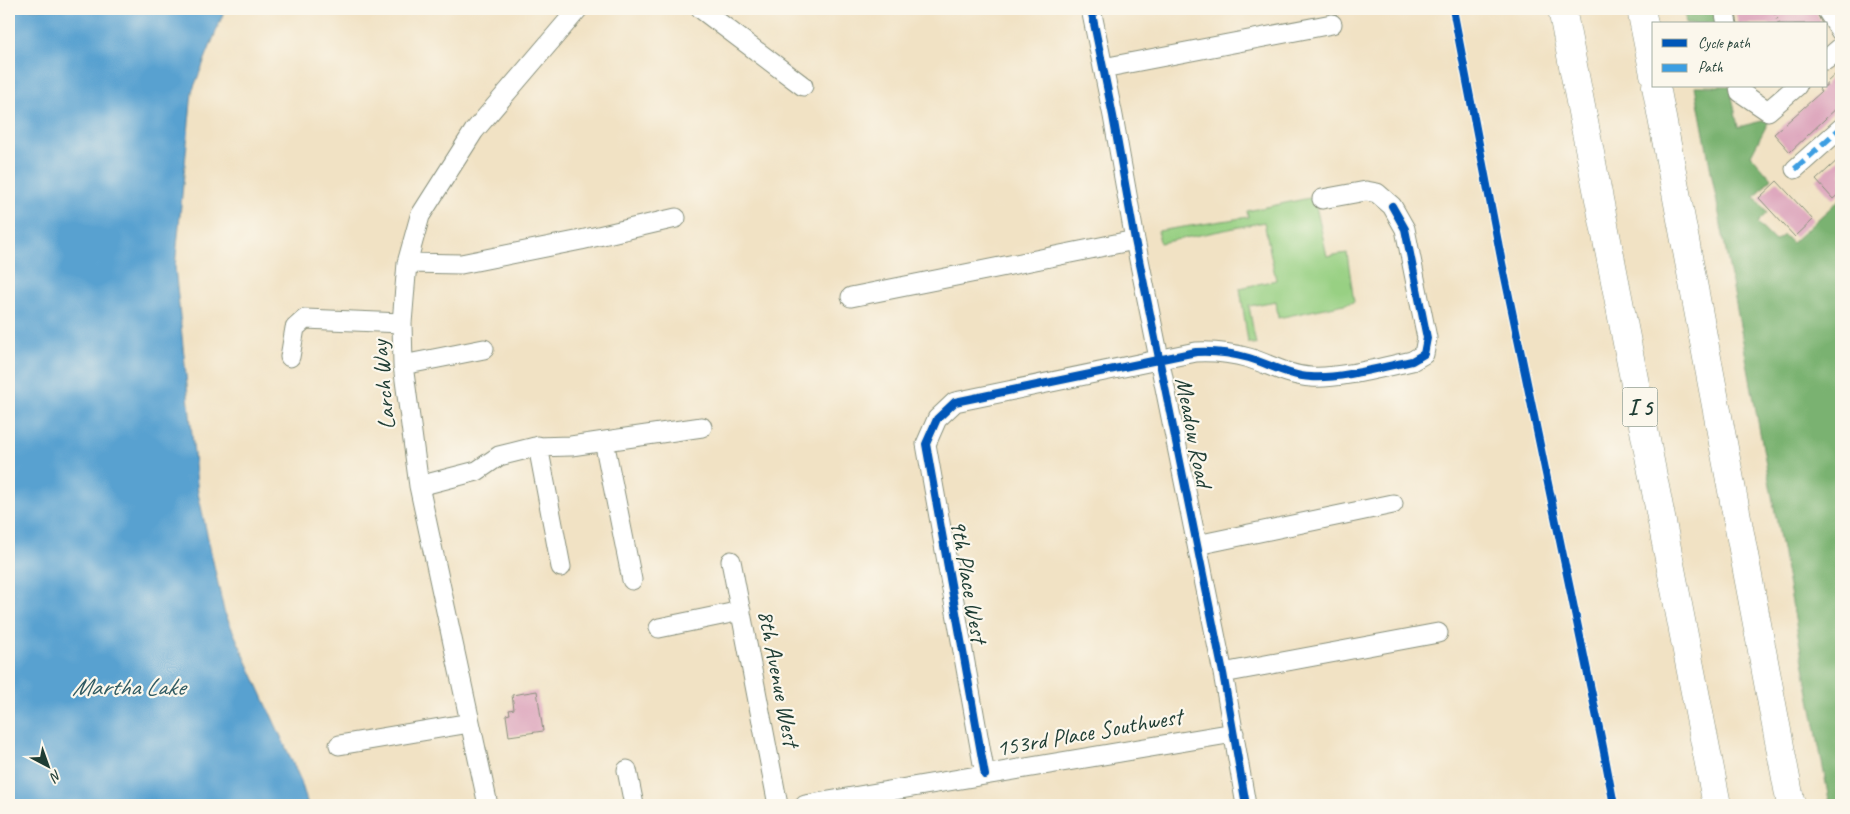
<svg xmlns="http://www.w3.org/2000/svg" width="1850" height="814" viewBox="0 0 1850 814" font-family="Caveat,sans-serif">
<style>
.green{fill:#98d083;stroke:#5c865c}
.forest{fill:#7ab271;stroke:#4c7852}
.water{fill:#59a1d0;stroke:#3c6f82}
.building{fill:#dea8be}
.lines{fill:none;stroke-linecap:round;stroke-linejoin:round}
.minor-casing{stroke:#88907c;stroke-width:21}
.highway-casing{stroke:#88907c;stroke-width:29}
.path{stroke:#88907c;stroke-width:2.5;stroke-dasharray:1 4;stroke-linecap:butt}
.minor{stroke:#fff;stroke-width:19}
.highway{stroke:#fff;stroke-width:28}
.quiet{stroke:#3c9ee2;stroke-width:6;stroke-dasharray:12 6;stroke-linecap:butt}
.cycleway-casing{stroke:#fbf7ec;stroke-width:11}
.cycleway{stroke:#0057b8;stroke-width:8}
.labels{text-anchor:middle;stroke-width:4.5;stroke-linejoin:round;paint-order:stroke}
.shield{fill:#fbf7ec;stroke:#61756b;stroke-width:1}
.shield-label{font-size:22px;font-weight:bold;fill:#1f3d34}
.street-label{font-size:24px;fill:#1f3d34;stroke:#fbf7ec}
.water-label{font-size:25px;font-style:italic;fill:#305b63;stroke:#fbf7ec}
</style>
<rect width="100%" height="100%" fill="#fbf7ec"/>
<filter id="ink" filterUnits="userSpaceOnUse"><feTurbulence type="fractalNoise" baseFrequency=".02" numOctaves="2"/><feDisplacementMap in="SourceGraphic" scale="10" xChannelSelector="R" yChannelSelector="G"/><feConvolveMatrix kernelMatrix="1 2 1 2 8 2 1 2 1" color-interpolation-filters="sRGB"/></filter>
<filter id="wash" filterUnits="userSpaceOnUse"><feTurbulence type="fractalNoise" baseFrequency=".0096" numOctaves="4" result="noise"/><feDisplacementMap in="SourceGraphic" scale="20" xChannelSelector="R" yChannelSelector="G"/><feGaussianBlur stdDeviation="1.12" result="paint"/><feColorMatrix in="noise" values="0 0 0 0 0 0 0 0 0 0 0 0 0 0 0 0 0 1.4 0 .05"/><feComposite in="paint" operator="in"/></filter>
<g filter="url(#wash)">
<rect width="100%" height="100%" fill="#f1e2c4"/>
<path class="green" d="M1314 197 1327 256 1347 253 1354 302 1278 318 1276 301 1249 306 1256 345 1248 342 1240 288 1276 280 1264 222 1160 243 1158 231 1248 217 1247 211Z"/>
<path class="forest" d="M1684 9H1716L1719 24H1686Z
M1695 86H1730L1738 127 1770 119 1751 155 1771 178 1755 197 1767 213 1757 223 1775 241 1784 235 1792 243 1841 198V517L1839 518 1841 534V805H1830Z"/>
<path class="water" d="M9 9H225L192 92 175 267 198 493 224 611 301 781 308 805H9Z"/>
<g id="blocks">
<path class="building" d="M1735 9H1815L1822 24H1738Z
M1841 69V104L1790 152 1774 134 1821 92 1819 89 1822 86H1826V83Z
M1841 157V192L1833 199 1816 180Z
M1777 181 1813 220 1795 237 1759 198Z
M537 691 543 731 509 736 506 715 510 714 509 710 514 709 512 695Z"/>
</g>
</g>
<g filter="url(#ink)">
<use href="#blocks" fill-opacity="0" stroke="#88907c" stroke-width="1"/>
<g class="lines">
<defs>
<path id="minor" d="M701 9 803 86
M1091 9 1113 116 1135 240 1223 673 1246 805
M1724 9 1727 24
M1826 9 1841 32
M1826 60 1841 47
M1103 68 1332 24
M1739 86 1740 92 1768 111 1797 86
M1795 169 1841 128
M407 263 461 264 581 240 676 218
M851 297 1135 240
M290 357 295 328 305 319 402 323
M403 365 484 349
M604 441 632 580
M538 446 561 567
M419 486 477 471 499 456 535 447 571 446 702 427
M1197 545 1393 504
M731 561 778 805
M659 628 741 611
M1223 673 1438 633
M339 745 470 723
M627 770 634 805
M985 775 926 444 937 419 955 402 1196 352C1215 351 1231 353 1249 358 1269 364 1289 376 1311 377 1339 379 1383 367 1412 361L1424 354 1427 338 1405 229 1392 206 1377 193 1366 191 1322 199
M488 805 419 486 403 365 402 323 407 263 420 216 474 131 578 9
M805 805 1234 733"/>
<path id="highway" d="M1562 9 1717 805
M1641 9 1654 74
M1656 86 1791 805"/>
</defs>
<use href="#minor" class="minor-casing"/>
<use href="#highway" class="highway-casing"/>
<path class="path" d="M1773 9 1779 24"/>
<use href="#minor" class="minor"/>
<use href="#highway" class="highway"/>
<path class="quiet" d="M1795 169 1841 128"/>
<defs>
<path id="cycleway" d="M1091 9 1113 116 1135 240 1223 673 1246 805
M1453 9 1502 263 1603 747 1614 805
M985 775 926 444 937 419 955 402 1196 352C1215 351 1231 353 1249 358 1269 364 1289 376 1311 377 1339 379 1383 367 1412 361L1424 354 1427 338 1405 229 1392 206"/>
</defs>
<use href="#cycleway" class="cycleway-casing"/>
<use href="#cycleway" class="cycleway"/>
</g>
</g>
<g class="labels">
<rect class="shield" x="1622.5" y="387.5" width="35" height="39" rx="4"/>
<g class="shield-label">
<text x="1640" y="415">I 5</text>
</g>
<g class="street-label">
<text transform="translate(383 385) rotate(-95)" y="8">Larch Way</text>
<text transform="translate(1194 432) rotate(79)" y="8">Meadow Road</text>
<text transform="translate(969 581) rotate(80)" y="8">9th Place West</text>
<text transform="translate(779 678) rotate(79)" y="8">8th Avenue West</text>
<text transform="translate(1089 732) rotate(-10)" y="8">153rd Place Southwest</text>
</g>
<g class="water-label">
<text x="128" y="695">Martha Lake</text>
</g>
</g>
<rect width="1850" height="814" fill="none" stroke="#fbf7ec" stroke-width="30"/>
<rect x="1652" y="22" width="175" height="65" fill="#fbf7ec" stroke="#a3ada2"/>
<rect x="1662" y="39" width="25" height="8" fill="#0057b8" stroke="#a3ada2"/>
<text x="1698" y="48" font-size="15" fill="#1f3d34">Cycle path</text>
<rect x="1662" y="64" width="25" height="8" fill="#3c9ee2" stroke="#a3ada2"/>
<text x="1698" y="72" font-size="15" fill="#1f3d34">Path</text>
<g transform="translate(48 766) rotate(139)" stroke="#fbf7ec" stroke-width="4" paint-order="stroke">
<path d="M0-4L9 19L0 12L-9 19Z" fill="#1f3d34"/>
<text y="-8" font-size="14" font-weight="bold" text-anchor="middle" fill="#1f3d34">N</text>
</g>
</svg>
